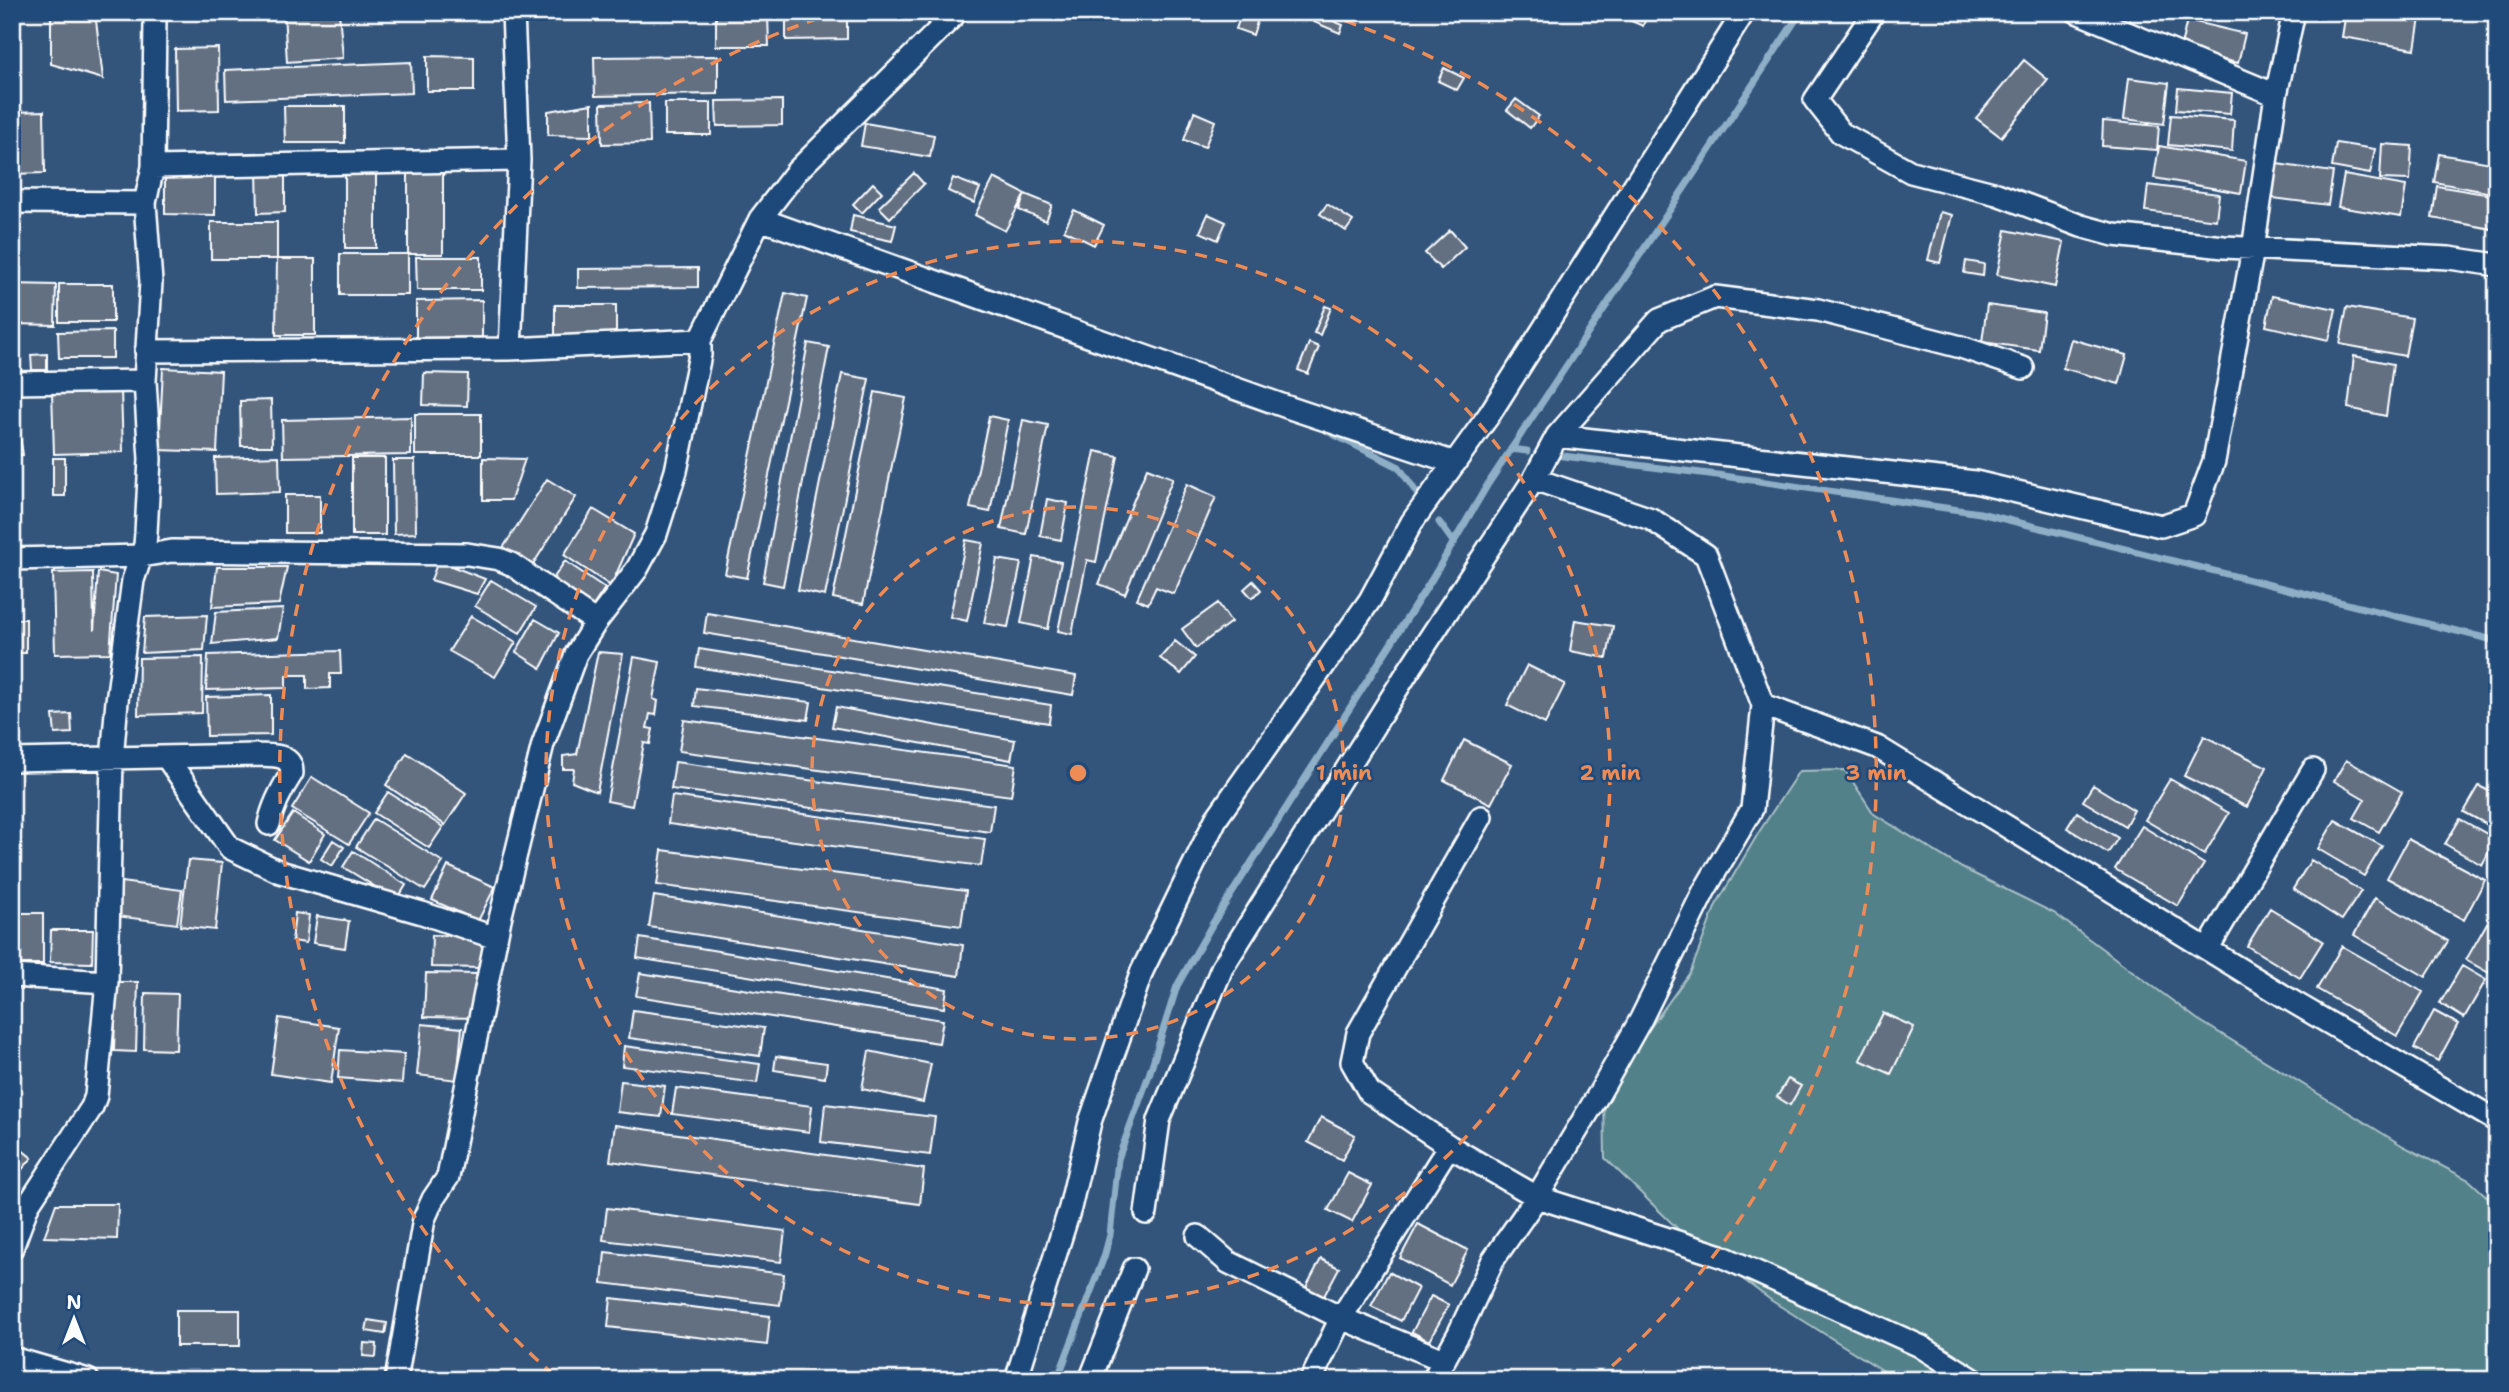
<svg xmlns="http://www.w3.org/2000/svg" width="2509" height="1392" viewBox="0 0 2509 1392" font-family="'Shantell Sans',sans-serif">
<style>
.green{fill:#53818a;stroke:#a9c0c4;stroke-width:2}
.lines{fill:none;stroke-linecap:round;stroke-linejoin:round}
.stream{stroke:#8fafc7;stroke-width:7}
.building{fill:#637082;stroke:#fff;stroke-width:2}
.street-casing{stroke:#fff;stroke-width:26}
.street{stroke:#1f4a7a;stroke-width:21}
.ring{fill:none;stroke:#ef8b55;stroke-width:3.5;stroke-dasharray:12 9}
.centre{fill:#ef8b55;stroke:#1f4a7a;stroke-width:3.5}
.ring-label{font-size:21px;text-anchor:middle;font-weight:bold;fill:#ef8b55;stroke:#1f4a7a;stroke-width:5;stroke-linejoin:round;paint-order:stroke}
</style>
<rect width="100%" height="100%" fill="#33557c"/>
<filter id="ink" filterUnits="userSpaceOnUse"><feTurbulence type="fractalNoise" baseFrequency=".0143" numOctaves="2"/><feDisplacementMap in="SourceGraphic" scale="14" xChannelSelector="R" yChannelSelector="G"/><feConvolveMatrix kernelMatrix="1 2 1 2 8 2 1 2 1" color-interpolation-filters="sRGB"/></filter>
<g filter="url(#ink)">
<path class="green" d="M1845 770 1874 814 1962 868 2054 913 2197 1019 2403 1146 2469 1180 2497 1206V1380H1898L1772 1301 1684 1235 1605 1158 1604 1092 1691 971 1716 905 1759 832 1799 771Z"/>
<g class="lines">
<path class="stream" d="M1331 433 1399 467 1418 495
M1511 449 1527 451
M1555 455 1717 475 1980 513 2497 641
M1439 522 1454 543
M1057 1380 1104 1257 1110 1235 1118 1159 1149 1075 1177 986 1213 923 1432 579 1488 484 1801 12"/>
</g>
<path class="building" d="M51 12H95L103 79 51 64Z
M209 12H269V15L209 17Z
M284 12H339L343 58 287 62Z
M1242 12H1260L1253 35 1236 29Z
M1621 12H1639L1647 15 1643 26 1619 16Z
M2346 12H2387L2420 18 2415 49 2342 37Z
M1317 14 1343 25 1340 33 1314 22Z
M768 15 769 46H716V16Z
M847 17V39L786 40V18Z
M2187 20 2245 34 2238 63 2180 50Z
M218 48 219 110 176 111 175 49Z
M427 56 474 57V91H427Z
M718 56V94L595 96 594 57Z
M2024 60 2048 80 2001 137 1976 118Z
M411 62 412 93 226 100 225 70Z
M1444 68 1464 78 1457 90 1438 81Z
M2129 78 2169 83 2164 124 2124 119Z
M2178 88 2232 93 2230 114 2176 110Z
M1516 99 1539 116 1530 128 1507 110Z
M782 100V125L717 126 716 101Z
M649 103 650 143 602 144 601 104Z
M665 103H711V135H665Z
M592 104V136L548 135V111Z
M284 106H345V143H285Z
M44 111 45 173 12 174V112Z
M1194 112 1215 121 1205 147 1184 140Z
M2171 115 2234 120 2232 151 2168 145Z
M2103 121 2159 126 2157 150 2102 146Z
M865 123 934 135 930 157 861 146Z
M2336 143 2375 149 2370 174 2332 167Z
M2382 144 2412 146 2410 180 2380 179Z
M2159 146 2246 161 2241 193 2154 178Z
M2439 154 2497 164V194L2434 182Z
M2270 163 2333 172 2328 205 2265 197Z
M408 167H443V254H408Z
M285 170V212L258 213 257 171Z
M914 173 924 184 890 218 879 207Z
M165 174 215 175V215L165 214Z
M345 174H376V248H345Z
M2344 175 2406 186 2401 217 2338 207Z
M953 178 980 188 974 203 948 191Z
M994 178 1025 194 1005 231 975 215Z
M873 183 882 192 862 213 853 204Z
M2148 185 2219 194 2216 220 2145 211Z
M2437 186 2497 196V230L2432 218Z
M1025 194 1052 205 1046 221 1019 210Z
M1327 204 1353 221 1346 231 1320 214Z
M1074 210 1104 225 1094 245 1064 230Z
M1940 212 1952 215 1940 263 1928 260Z
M1208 214 1226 222 1218 240 1200 232Z
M853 215 896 225 892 241 850 232Z
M211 222H277V259H211Z
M1450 230 1465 247 1441 269 1425 253Z
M2006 230 2064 242 2055 287 1997 275Z
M340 254H408V295H340Z
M416 257H481V290H417Z
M277 259H315V335H276Z
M1966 261 1984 264 1983 276 1964 273Z
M698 268V287L578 288V269Z
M12 284 56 285 55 325 12 324Z
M59 284H113V322H59Z
M785 293 807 298 747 578 725 574Z
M2272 296 2336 309 2329 340 2266 326Z
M482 300V337L416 338V301Z
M555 305H616V343H555Z
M1987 305 2044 313 2039 350 1982 342Z
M1325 306 1331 308 1320 335 1314 333Z
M2347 307 2412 318 2405 356 2340 344Z
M113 331V358H59L58 332Z
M2071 339 2127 355 2119 384 2063 368Z
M808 343 829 347 783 586 763 582Z
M1309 343 1319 347 1308 374 1298 370Z
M47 354V370H32L31 355Z
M2354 356 2393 364 2386 416 2348 408Z
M163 368 221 371 217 452 159 450Z
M424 373 468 374 467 406 423 405Z
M842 374 869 379 825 596 798 590Z
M12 387 23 455 12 456Z
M121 390 123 452 54 454 52 391Z
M875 392 906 398 863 604 833 598Z
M271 400 272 446H241L240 401Z
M415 414H481V455H415Z
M989 416 1008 420 990 512 970 508Z
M411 417V455L283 457 282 420Z
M1023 420 1048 425 1026 534 1001 529Z
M1095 451 1118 456 1096 562 1087 560 1072 634 1058 631Z
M279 456 280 492 216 494 215 458Z
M53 458H65V496H53Z
M352 458H385V535H352Z
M483 458 525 459 511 500H483Z
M393 460H415L416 533 394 534Z
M1147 468 1173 478 1125 594 1099 584Z
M547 479 576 497 532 566 503 548Z
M1187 484 1216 497 1174 594 1156 587 1148 604 1137 599Z
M285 495H320V533H285Z
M1047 499 1068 503 1061 540 1040 536Z
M593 509 634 534 611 586 564 555Z
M966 540 983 543 967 621 950 617Z
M1034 557 1061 562 1048 629 1021 623Z
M997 559 1021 563 1008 627 984 623Z
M438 561 485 579 477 594 431 580Z
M565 561 605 588 591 609 551 582Z
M217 567H287L279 604 212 607Z
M93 572 94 631 98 572 116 575 110 653 55 654 53 573Z
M491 580 536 607 520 633 475 606Z
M1253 581 1261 590 1252 598 1244 589Z
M1218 603 1231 622 1196 648 1182 629Z
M283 609 278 638 212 644 216 612Z
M707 613 1076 676 1073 695 704 633Z
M207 615 204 650 142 653 145 617Z
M471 616 516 642 495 677 449 651Z
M12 619H26V653H12Z
M535 619 559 633 541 668 516 652Z
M1575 620 1613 626 1607 658 1570 651Z
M1175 641 1195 657 1181 674 1160 658Z
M699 649 1051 705 1049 723 696 667Z
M340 651 341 674H330V688L307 689V675H286V688L206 690 208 655Z
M598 652 623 654 597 792 572 782 574 769H563V756L577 754Z
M203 657 202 713 138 715 139 658Z
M634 657 660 662 653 699 658 701 656 715 650 714 647 728 653 729 650 744 644 743 632 806 607 801Z
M1527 665 1565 684 1545 724 1507 705Z
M696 688 811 702 808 720 694 706Z
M271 695V735L207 736 206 697Z
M836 707 1015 740 1011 760 832 727Z
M71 714 72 733 55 734 53 715Z
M684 720 1016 765 1011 796 679 751Z
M2204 736 2267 767 2247 807 2184 776Z
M1464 740 1512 764 1491 804 1444 780Z
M407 753 466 793 445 825 386 785Z
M2346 760 2402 792 2379 832 2354 818 2365 799 2334 781Z
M675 762 994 805 990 832 671 789Z
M312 777 369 813 349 844 292 809Z
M2170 779 2229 813 2204 855 2145 820Z
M2093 785 2134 810 2125 826 2083 801Z
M2479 786 2497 795V830L2464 812Z
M388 792 443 827 429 848 374 813Z
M672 796 985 839 981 866 668 824Z
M2077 812 2118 838 2108 853 2067 828Z
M293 813 325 834 309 861 275 840Z
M374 819 443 862 425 890 356 847Z
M2460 819 2496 839 2482 865 2445 844Z
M2335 820 2382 846 2364 876 2318 849Z
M2142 826 2204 864 2178 906 2115 869Z
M2408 839 2485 880 2464 920 2387 878Z
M333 840 344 847 332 866 321 859Z
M662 850 966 891 961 926 657 885Z
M353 851 406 885 397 900 343 867Z
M188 860 222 863 215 930 180 926Z
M2311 860 2361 891 2342 920 2293 889Z
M448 866 495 887 478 921 432 900Z
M121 882 182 890 177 924 116 916Z
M654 896 963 945 959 976 649 927Z
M2375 898 2448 941 2426 977 2354 935Z
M2270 908 2323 941 2300 978 2247 946Z
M12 913H43V964H12Z
M295 913 309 915 306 943 292 941Z
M317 916 349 921 345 948 313 943Z
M2487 923 2497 928V959L2489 973 2466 960Z
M51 930H93L92 963 50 962Z
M432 935 482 936V968L431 967Z
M640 938 947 989 944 1008 637 958Z
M2342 946 2423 992 2397 1036 2317 989Z
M2462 966 2486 980 2464 1018 2440 1003Z
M426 973 479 974 478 1018 424 1017Z
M640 973 943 1020 939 1043 636 996Z
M116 982H138L136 1052 114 1051Z
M145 993 178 994 176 1050 144 1049Z
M633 1010 764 1028 760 1056 629 1038Z
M2434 1011 2458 1024 2438 1061 2414 1048Z
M1883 1013 1914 1027 1891 1074 1860 1060Z
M279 1018 339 1027 331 1083 271 1074Z
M422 1024 462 1028 457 1080 417 1075Z
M624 1046 760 1064 757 1083 622 1066Z
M340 1050 404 1054 402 1083 338 1078Z
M869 1051 931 1064 923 1102 862 1089Z
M776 1056 827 1063 825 1078 774 1070Z
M1788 1079 1801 1086 1790 1105 1777 1097Z
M621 1081 665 1086 661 1117 617 1112Z
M12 1083H16L15 1122H12Z
M676 1088 812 1106 809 1132 672 1114Z
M825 1104 935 1117 930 1155 821 1142Z
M1321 1117 1355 1135 1342 1160 1308 1142Z
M615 1125 924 1169 920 1204 610 1161Z
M12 1142 32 1158 12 1181Z
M1348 1173 1372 1185 1352 1222 1328 1210Z
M56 1204H118L117 1239 44 1237Z
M607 1208 785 1231 781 1262 603 1240Z
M1418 1224 1468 1250 1450 1285 1400 1258Z
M605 1252 784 1274 780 1305 602 1283Z
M1321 1259 1339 1268 1323 1298 1305 1289Z
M1389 1272 1418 1288 1401 1321 1371 1306Z
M1431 1296 1449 1305 1429 1341 1412 1332Z
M611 1298 770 1316 767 1345 608 1327Z
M176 1310H240V1346H176Z
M368 1320 387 1323 385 1334 366 1331Z
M364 1343 377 1344 376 1357 363 1356Z"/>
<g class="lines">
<defs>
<path id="street" d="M1874 12 1815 100 1841 133 1911 172 1997 194 2081 226 2114 235 2224 247 2449 258 2497 265
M2077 12 2276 95
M153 167 519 160
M12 202 145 203
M760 219 1290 408 1455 463
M510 349 519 160 513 12
M146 351 510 349 700 340
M12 383 145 381
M1557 436 1659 320 1715 297 1818 310 1961 347 2023 368
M1534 479 1651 519 1706 555 1763 705 1877 747 2295 1003 2497 1121
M12 559 141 556 172 551 467 554 499 559 511 564 596 622
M167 758 230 848 280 872 422 913 496 938
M12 760 257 755C272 756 292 753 292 773 281 790 273 805 269 824
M1481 817 1358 1033 1352 1062 1369 1092 1449 1146 1537 1197 1721 1256 1920 1346 1974 1380
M2208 948 2313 770
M12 976 107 982
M1146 1213 1159 1120 1222 968 1407 673 1534 479 1557 436 1975 482 2161 526 2194 515 2214 461 2253 249 2276 95 2294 12
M1198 1236 1228 1262 1341 1318 1449 1146
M12 1248 28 1205 92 1107 96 1096 107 982 112 759 117 701 133 580 145 545 146 533 150 459 145 381 151 282 145 203 153 167 155 20 158 12
M12 1358 88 1380
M396 1380 424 1219 433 1199 448 1177 500 919 543 744 576 654 596 622 637 569 656 534 676 471 700 355V340L760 219 797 171 957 12
M1016 1380 1070 1208 1090 1122 1142 971 1216 819 1370 600 1412 522 1489 415 1744 12
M1090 1380 1134 1269
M1311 1380 1341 1318 1443 1360
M1433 1380 1459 1333 1493 1260 1537 1197 1600 1092 1641 1019 1704 891 1752 809 1763 705"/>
</defs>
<use href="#street" class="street-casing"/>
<use href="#street" class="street"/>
</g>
</g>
<g class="ring">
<circle cx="1078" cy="773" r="266"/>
<circle cx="1078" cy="773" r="532"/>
<path d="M554 1375A798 798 0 0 1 831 14M1325 14A798 798 0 0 1 1602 1375"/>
</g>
<circle cx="1078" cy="773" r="10" class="centre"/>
<g class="ring-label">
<text x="1344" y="780">1 min</text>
<text x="1610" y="780">2 min</text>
<text x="1876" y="780">3 min</text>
</g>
<rect width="2509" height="1392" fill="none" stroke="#1f4a7a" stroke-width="42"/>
<rect x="21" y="21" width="2467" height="1350" fill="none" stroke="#fff" stroke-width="2.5" filter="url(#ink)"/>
<g transform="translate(74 1319)" stroke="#1f4a7a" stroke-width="5" paint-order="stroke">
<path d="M0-5L12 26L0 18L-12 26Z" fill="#ffffff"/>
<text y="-10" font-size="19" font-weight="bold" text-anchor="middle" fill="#ffffff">N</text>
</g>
</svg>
